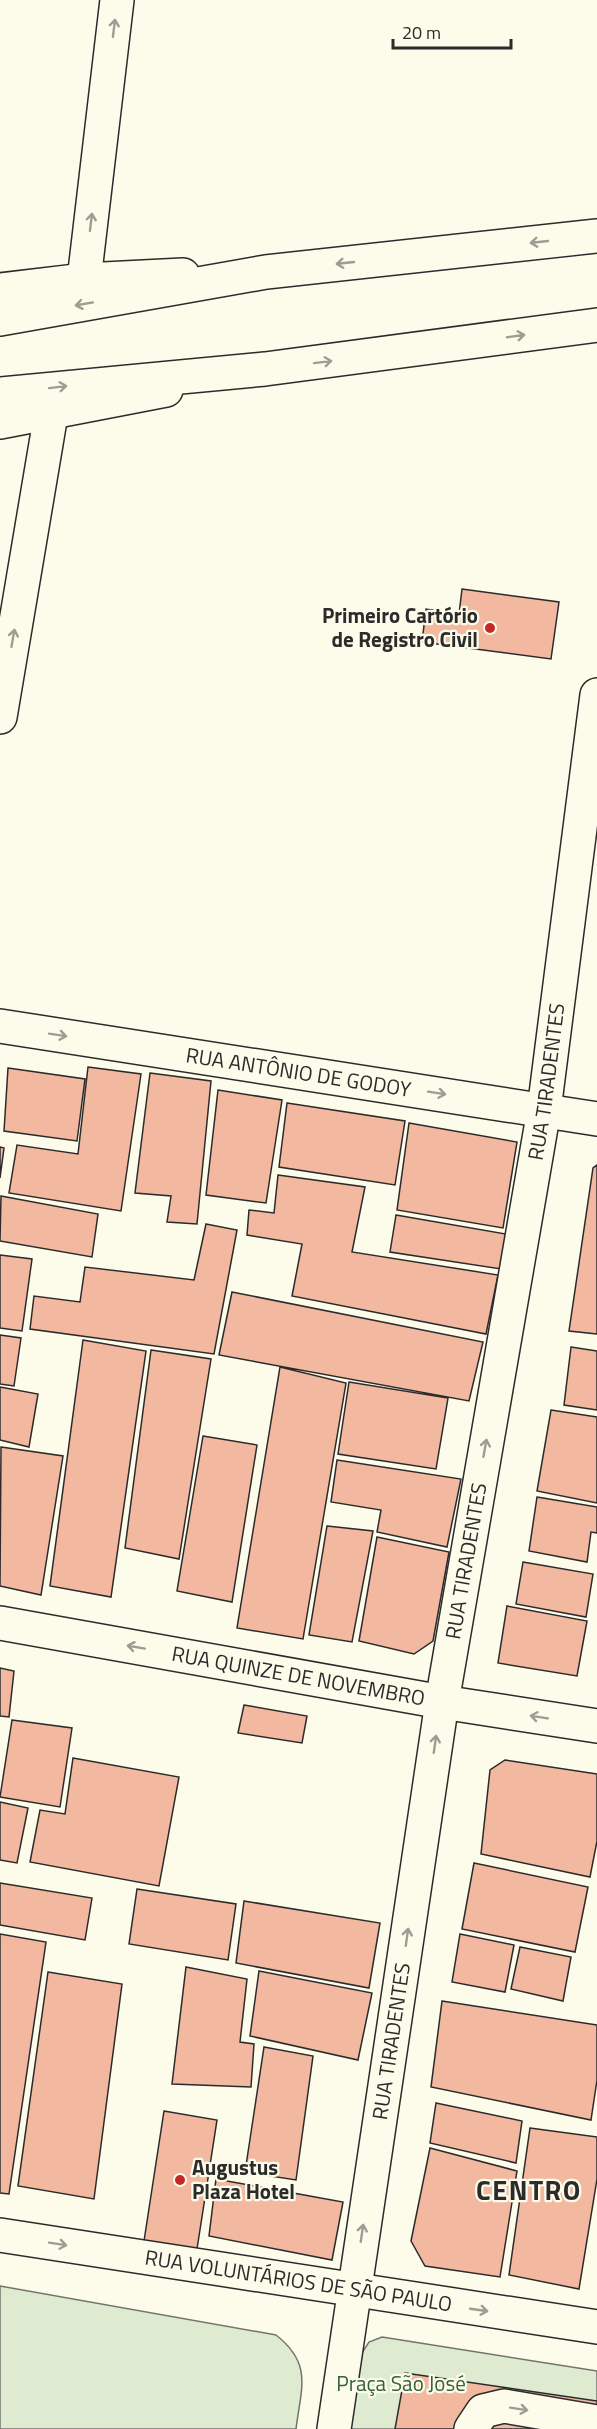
<svg xmlns="http://www.w3.org/2000/svg" width="597" height="2429" viewBox="0 0 597 2429" font-family="'Titillium Web',sans-serif">
<style>
.green{fill:#deebd1;stroke:#74746e;stroke-width:1.5}
.building{fill:#f2b8a0;stroke:#2b2b2b;stroke-width:1.5}
.lines{fill:none;stroke-linecap:round;stroke-linejoin:round}
.minor-casing{stroke:#2b2b2b;stroke-width:36}
.major-casing{stroke:#2b2b2b;stroke-width:36}
.minor{stroke:#fdfbea;stroke-width:33}
.major{stroke:#fdfbea;stroke-width:33}
.oneway{stroke:#9e9d94}
.poi-dot{fill:#c62828;stroke:#fdfbea;stroke-width:2}
.labels{text-anchor:middle;stroke-width:4.5;stroke-linejoin:round;paint-order:stroke}
.poi-label{font-size:21px;font-weight:bold;fill:#2b2b2b;stroke:#fdfbea;text-anchor:end}
.street-label{font-size:21px;fill:#2b2b2b;stroke:#fdfbea}
.park-label{font-size:21px;fill:#34623c;stroke:#fdfbea}
.district-label{font-size:27px;font-weight:bold;letter-spacing:1.5px;fill:#2b2b2b;stroke:#fdfbea}
</style>
<rect width="100%" height="100%" fill="#fdfbea"/>
<path class="green" d="M0 2286 276 2335C313 2364 301 2388 296 2429H0Z
M382 2337 597 2371V2429H350L360 2356 369 2342Z"/>
<path class="building" d="M462 589 559 602 551 659 422 642 426 609 459 614Z
M88 1067 141 1074 121 1211 9 1193 17 1145 78 1154Z
M8 1068 85 1079 77 1141 4 1131Z
M150 1073 211 1081 197 1224 167 1222 171 1196 135 1193Z
M218 1090 282 1100 266 1203 206 1195Z
M287 1103 405 1121 395 1185 279 1167Z
M409 1123 517 1142 503 1228 397 1210Z
M0 1147 4 1148 0 1178Z
M597 1165V1334L569 1331 593 1168Z
M278 1175 365 1187 352 1252 498 1275 486 1334 292 1296 302 1244 247 1235 249 1210 274 1213Z
M1 1196 98 1214 92 1257 0 1241Z
M396 1215 506 1234 501 1269 390 1252Z
M206 1224 237 1230 214 1354 30 1329 34 1296 80 1302 85 1267 194 1280Z
M0 1255 32 1259 22 1331 0 1328Z
M232 1292 483 1342 469 1401 219 1355Z
M0 1335 21 1338 14 1386 0 1384Z
M83 1340 146 1351 111 1597 50 1586Z
M571 1347 597 1351V1410L564 1405Z
M151 1350 211 1359 179 1559 125 1548Z
M280 1367 346 1383 303 1639 237 1628Z
M349 1382 448 1398 436 1469 338 1454Z
M0 1387 38 1394 29 1447 0 1440Z
M551 1410 597 1417V1503L537 1491Z
M203 1436 257 1445 232 1602 177 1591Z
M1 1447 63 1456 41 1595 0 1586Z
M337 1460 461 1479 447 1547 377 1532 381 1510 331 1502Z
M537 1497 597 1507V1533L591 1532 587 1562 529 1551Z
M327 1526 373 1531 352 1642 309 1635Z
M377 1537 449 1552 433 1641 414 1654 359 1641Z
M523 1562 593 1574 586 1617 516 1604Z
M507 1606 587 1621 577 1676 498 1663Z
M0 1668 14 1671 9 1717 0 1716Z
M244 1705 307 1716 302 1743 238 1733Z
M12 1720 72 1728 60 1807 0 1797Z
M73 1758 179 1777 159 1886 30 1862 40 1810 65 1814Z
M505 1760 597 1774V1841L590 1877 481 1854 490 1770Z
M0 1802 28 1808 17 1863 0 1860Z
M474 1863 588 1887 575 1952 462 1929Z
M0 1883 92 1898 85 1940 0 1925Z
M137 1889 236 1904 228 1960 129 1944Z
M244 1901 380 1923 369 1988 236 1963Z
M0 1934 46 1942 9 2194 0 2193Z
M460 1934 514 1945 505 1992 452 1982Z
M520 1947 571 1957 563 2001 511 1989Z
M186 1967 247 1979 240 2042 254 2044 251 2087 172 2084Z
M259 1971 372 1993 358 2060 250 2036Z
M48 1972 122 1984 94 2199 18 2186Z
M442 2001 597 2025V2080L591 2120 431 2087Z
M264 2047 313 2056 296 2180 245 2172Z
M436 2103 522 2121 516 2163 430 2143Z
M164 2111 217 2120 197 2249 144 2241Z
M530 2128 597 2137V2179L579 2289 509 2275Z
M430 2148 517 2171 500 2277 425 2266 411 2241Z
M216 2179 343 2202 332 2260 209 2236Z
M405 2373 597 2401V2429H395Z"/>
<g class="lines">
<defs>
<g id="minor">
<path d="M84 280 117 0"/>
<path d="M0 290 84 280 183 275"/>
<path d="M0 422 166 390"/>
<path d="M0 717 51 414"/>
<path id="s1" d="M0 1026 597 1119"/>
<path id="s2" d="M0 1623 442 1702 597 1726"/>
<path id="s3" d="M0 2235 597 2327"/>
<path id="s4" d="M334 2429 442 1702 544 1110 597 695"/>
<path d="M471 2429 483 2411 504 2406 597 2422"/>
</g>
<path id="major" d="M0 319 266 272 597 236
M0 394 265 369 597 325"/>
</defs>
<use href="#minor" class="minor-casing"/>
<use href="#major" class="major-casing"/>
<use href="#minor" class="minor"/>
<use href="#major" class="major"/>
</g>
<defs><path id="oneway-shaft" d="M-6 0H5M1.5-3L5.5 0L1.5 3" fill="none" stroke-width="1.6" stroke-linecap="round" stroke-linejoin="round" transform="scale(1.5)"/></defs>
<g class="oneway">
<use href="#oneway-shaft" transform="translate(114 28) rotate(-83)"/>
<use href="#oneway-shaft" transform="translate(91 222) rotate(-83)"/>
<use href="#oneway-shaft" transform="translate(539 242) rotate(174)"/>
<use href="#oneway-shaft" transform="translate(345 263) rotate(174)"/>
<use href="#oneway-shaft" transform="translate(84 304) rotate(170)"/>
<use href="#oneway-shaft" transform="translate(516 336) rotate(-8)"/>
<use href="#oneway-shaft" transform="translate(323 362) rotate(-7)"/>
<use href="#oneway-shaft" transform="translate(58 387) rotate(-7)"/>
<use href="#oneway-shaft" transform="translate(13 638) rotate(-80)"/>
<use href="#oneway-shaft" transform="translate(58 1035) rotate(9)"/>
<use href="#oneway-shaft" transform="translate(437 1093) rotate(9)"/>
<use href="#oneway-shaft" transform="translate(485 1448) rotate(-80)"/>
<use href="#oneway-shaft" transform="translate(136 1647) rotate(-170)"/>
<use href="#oneway-shaft" transform="translate(539 1717) rotate(-171)"/>
<use href="#oneway-shaft" transform="translate(435 1744) rotate(-82)"/>
<use href="#oneway-shaft" transform="translate(407 1937) rotate(-82)"/>
<use href="#oneway-shaft" transform="translate(362 2233) rotate(-82)"/>
<use href="#oneway-shaft" transform="translate(58 2244) rotate(9)"/>
<use href="#oneway-shaft" transform="translate(479 2310) rotate(8)"/>
<use href="#oneway-shaft" transform="translate(519 2409) rotate(9)"/>
</g>
<g class="poi-dot">
<circle cx="490" cy="628" r="6"/>
<circle cx="180" cy="2180" r="6"/>
</g>
<g class="labels">
<g class="poi-label">
<text x="478" y="623">Primeiro Cartório<tspan x="478" dy="24">de Registro Civil</tspan></text>
<text x="192" y="2175" text-anchor="start">Augustus<tspan x="192" dy="24">Plaza Hotel</tspan></text>
</g>
<g class="street-label">
<text dy="7" stroke="none"><textPath href="#s1" startOffset="302">RUA ANTÔNIO DE GODOY</textPath></text>
<text dy="7" stroke="none"><textPath href="#s4" startOffset="1364">RUA TIRADENTES</textPath></text>
<text dy="7" stroke="none"><textPath href="#s4" startOffset="878">RUA TIRADENTES</textPath></text>
<text dy="7" stroke="none"><textPath href="#s2" startOffset="303">RUA QUINZE DE NOVEMBRO</textPath></text>
<text dy="7" stroke="none"><textPath href="#s4" startOffset="392">RUA TIRADENTES</textPath></text>
<text dy="7" stroke="none"><textPath href="#s3" startOffset="302">RUA VOLUNTÁRIOS DE SÃO PAULO</textPath></text>
</g>
<g class="park-label">
<text x="401" y="2391">Praça São José</text>
</g>
<g class="district-label">
<text x="529" y="2200">CENTRO</text>
</g>
</g>
<path d="M393 39v9h118v-9" fill="none" stroke="#2b2b2b" stroke-width="3"/>
<text x="402" y="39" font-size="18" fill="#2b2b2b" stroke="#fdfbea" stroke-width="4.5" paint-order="stroke">20 m</text>
</svg>
